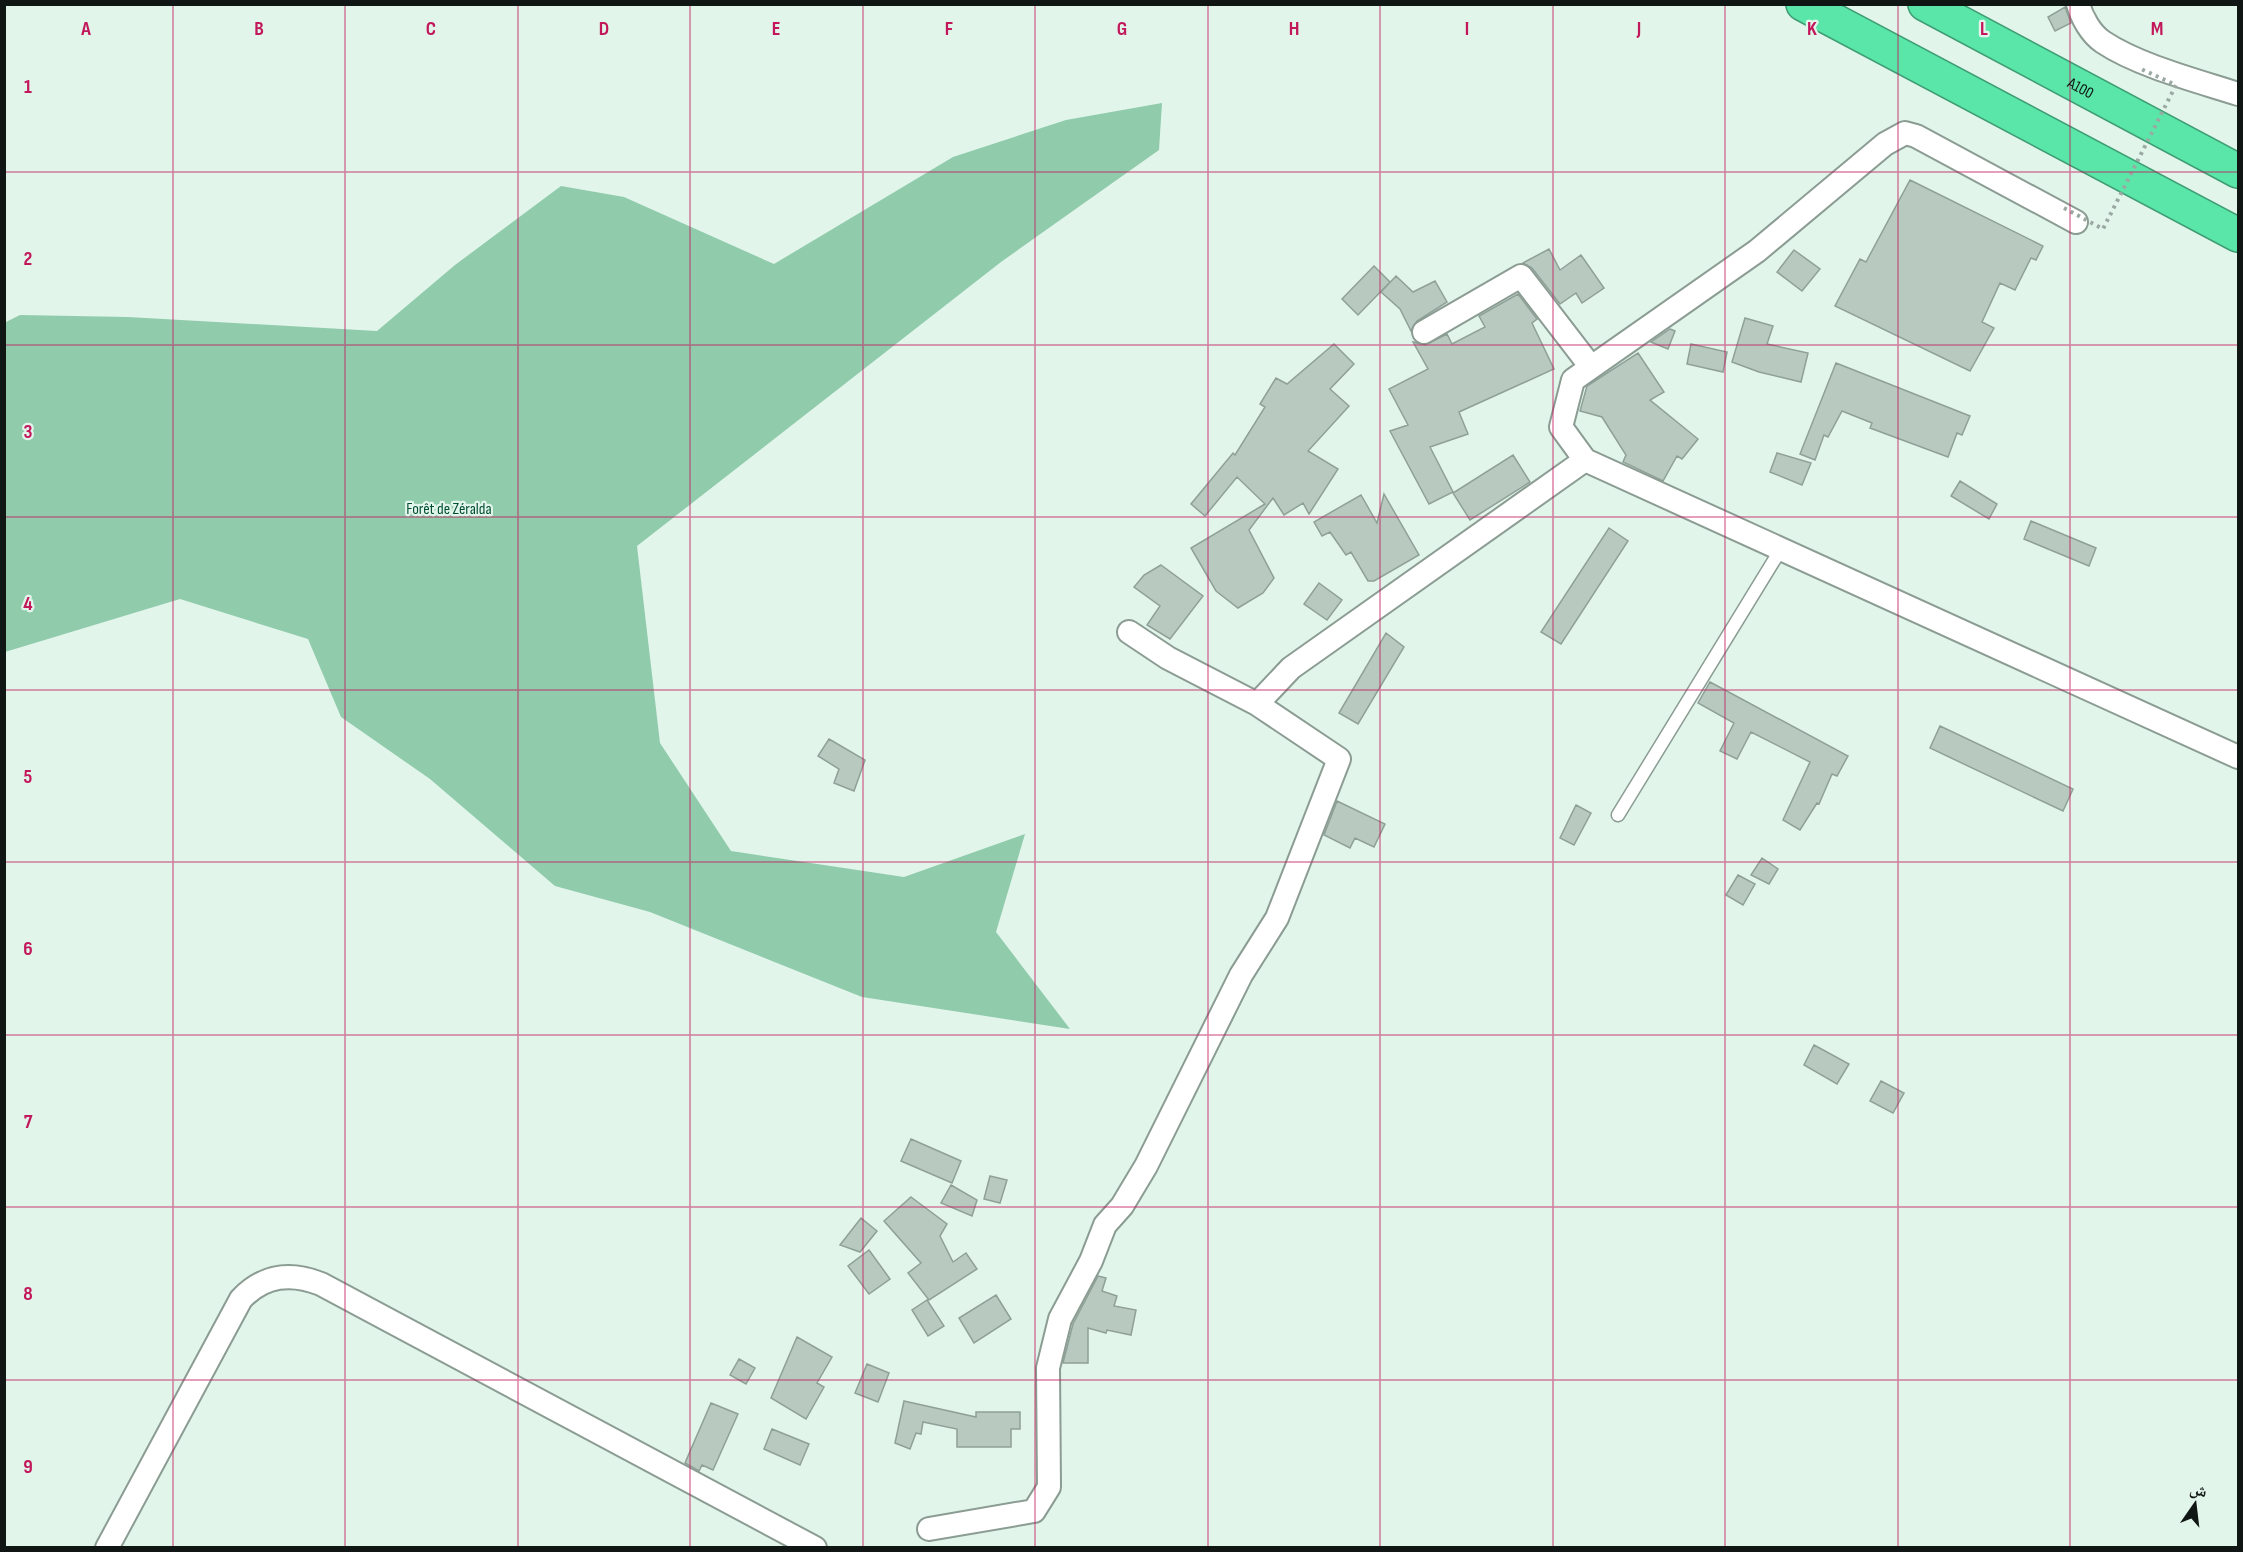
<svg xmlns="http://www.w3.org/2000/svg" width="2243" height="1552" viewBox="0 0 2243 1552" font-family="'Sofia Sans Condensed','Noto Naskh Arabic',sans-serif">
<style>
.forest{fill:#90cbac}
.building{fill:#b8cac0;stroke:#8fa097;stroke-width:1.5}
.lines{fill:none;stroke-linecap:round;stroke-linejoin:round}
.lane-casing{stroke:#8b9c93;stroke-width:15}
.street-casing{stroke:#8b9c93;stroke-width:26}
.highway-casing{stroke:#3f9d74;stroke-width:36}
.lane{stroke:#fff;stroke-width:12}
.street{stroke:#fff;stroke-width:22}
.highway{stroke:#59e6a8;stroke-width:33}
.path-bridge{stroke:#9aa9a1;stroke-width:4;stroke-dasharray:3 4.5;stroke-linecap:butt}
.grid{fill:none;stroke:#c2185b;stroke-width:1.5;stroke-opacity:0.55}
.labels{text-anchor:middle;stroke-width:4.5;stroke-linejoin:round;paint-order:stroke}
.street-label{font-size:16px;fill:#101613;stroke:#e2f5eb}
.park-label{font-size:16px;fill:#004f33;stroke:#e2f5eb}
.grid-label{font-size:20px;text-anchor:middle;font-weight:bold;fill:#c2185b;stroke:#e2f5eb;stroke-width:4.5;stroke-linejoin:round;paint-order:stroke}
</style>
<rect width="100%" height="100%" fill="#e2f5eb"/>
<path class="forest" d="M1162 103 1159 150 1001 262 637 546 660 743 731 851 904 877 1025 834 996 932 1070 1029 862 997 650 912 555 886 430 779 341 717 308 639 180 599 5 652 4 323 20 315 128 317 377 331 455 265 561 186 624 197 774 264 953 157 1066 120Z"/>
<path class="building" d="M2065 7 2071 23 2055 31 2048 17Z
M1910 180 2043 246 2036 260 2031 258 2015 290 2000 283 1982 322 1994 328 1970 371 1835 306 1860 259 1866 262Z
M1549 249 1560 270 1581 255 1604 288 1582 303 1576 293 1560 304 1532 268 1523 263Z
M1794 250 1820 269 1802 291 1777 272Z
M1374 266 1390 282 1358 315 1342 299Z
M1396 276 1413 292 1435 281 1447 302 1417 321 1411 331 1400 309 1381 292Z
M1518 294 1537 319 1532 323 1554 369 1459 412 1468 434 1430 447 1453 492 1429 504 1390 431 1408 425 1389 389 1428 369 1413 342 1425 345 1447 334 1452 344 1485 327 1479 316Z
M1745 318 1773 326 1767 344 1808 353 1801 382 1759 372 1732 362Z
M1670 329 1675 331 1668 349 1651 342Z
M1334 344 1354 364 1330 389 1349 406 1308 451 1338 469 1309 514 1303 503 1284 515 1273 498 1249 530 1274 578 1263 593 1238 608 1216 591 1191 548 1265 504 1237 477 1205 516 1191 504 1233 453 1235 455 1265 407 1260 404 1276 378 1287 384Z
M1691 344 1727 352 1723 372 1687 364Z
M1638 353 1664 392 1650 400 1698 439 1682 459 1677 456 1663 481 1623 462 1626 455 1602 417 1580 411 1587 386Z
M1836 363 1970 416 1962 435 1957 433 1948 457 1870 428 1872 423 1842 411 1828 437 1824 435 1815 460 1800 454Z
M1777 453 1811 463 1802 485 1770 472Z
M1513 455 1530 482 1470 520 1453 493Z
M1960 481 1997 504 1989 519 1951 496Z
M1384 494 1419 555 1374 581H1368L1351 552 1346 555 1330 532 1322 536 1314 522 1361 495 1377 523Z
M2031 521 2096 548 2089 566 2024 539Z
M1609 528 1628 541 1561 644 1541 632Z
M1161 565 1203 596 1170 639 1147 625 1160 606 1134 587 1144 575Z
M1319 583 1342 600 1327 620 1304 604Z
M1386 633 1404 647 1358 724 1339 713Z
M1710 682 1848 756 1837 776 1832 774 1819 804 1817 803 1800 830 1783 820 1810 762 1751 732 1737 759 1720 751 1734 723 1698 703Z
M1940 726 2073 789 2063 811 1930 748Z
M829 739 865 760 854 791 834 783 839 769 818 756Z
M1337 801 1385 824 1374 847 1355 838 1350 848 1324 835Z
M1576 805 1591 813 1574 845 1560 838Z
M1762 858 1778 869 1769 884 1751 875Z
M1738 875 1755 884 1743 905 1726 895Z
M1814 1045 1849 1064 1837 1084 1804 1065Z
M1881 1081 1904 1093 1893 1113 1870 1101Z
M911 1139 961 1161 952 1183 901 1161Z
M990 1176 1007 1180 1000 1203 984 1199Z
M951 1185 977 1200 972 1216 941 1203Z
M911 1197 947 1224 940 1236 953 1262 966 1253 977 1269 929 1300 908 1273 921 1263 884 1221Z
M861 1218 877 1231 860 1252 840 1245Z
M869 1250 890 1279 869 1294 848 1266Z
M1098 1276 1106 1278 1102 1291 1117 1296 1114 1306 1136 1310 1131 1335 1107 1330 1106 1333 1088 1328V1363H1063L1073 1324Z
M996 1295 1011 1319 974 1343 959 1318Z
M927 1300 944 1326 928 1336 912 1310Z
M797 1337 832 1357 817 1383 824 1387 806 1419 771 1398Z
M739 1359 755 1368 746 1384 730 1375Z
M867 1364 889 1373 878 1402 855 1393Z
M904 1401 976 1417V1412H1020V1429H1011V1447H957V1429L923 1422 921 1434 916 1433 910 1449 895 1443Z
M711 1403 738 1414 713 1470 702 1465 699 1471 685 1463Z
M772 1429 809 1444 800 1465 764 1449Z"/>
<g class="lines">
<defs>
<path id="lane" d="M1618 815 1781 549"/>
<path id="street" d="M2078 4C2082 18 2091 34 2103 42 2139 66 2198 81 2238 94
M1424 332 1521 276 1591 367
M1585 460 1561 427 1573 380 1757 251 1885 144 1905 133 1916 136 2076 222
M1257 704 1291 668 1585 460 2238 757
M929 1529 1034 1511 1049 1487 1048 1368 1060 1319 1091 1261 1105 1225 1122 1206 1146 1166 1241 975 1277 918 1339 759 1257 704 1168 658 1129 632
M107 1548 241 1299C264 1275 291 1272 321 1284L815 1548"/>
<g id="highway">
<path d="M1803 4 2238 235"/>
<path id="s1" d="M1925 4 2238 171"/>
</g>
</defs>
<use href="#lane" class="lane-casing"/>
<use href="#street" class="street-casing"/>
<use href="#highway" class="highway-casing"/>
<use href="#lane" class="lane"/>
<use href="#street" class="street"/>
<use href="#highway" class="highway"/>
<path class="path-bridge" d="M2064 208 2103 229 2176 85 2141 69"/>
</g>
<path class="grid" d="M173 4V1548M345 4V1548M518 4V1548M690 4V1548M863 4V1548M1035 4V1548M1208 4V1548M1380 4V1548M1553 4V1548M1725 4V1548M1898 4V1548M2070 4V1548M4 172H2238M4 345H2238M4 517H2238M4 690H2238M4 862H2238M4 1035H2238M4 1207H2238M4 1380H2238"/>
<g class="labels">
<g class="street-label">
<text dy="6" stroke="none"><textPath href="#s1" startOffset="177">A100</textPath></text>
</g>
<g class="park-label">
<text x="449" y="514">Forêt de Zéralda</text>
</g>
</g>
<g class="grid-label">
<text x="86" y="35">A</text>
<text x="259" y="35">B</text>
<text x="431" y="35">C</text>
<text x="604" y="35">D</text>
<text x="776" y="35">E</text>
<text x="949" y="35">F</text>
<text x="1122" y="35">G</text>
<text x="1294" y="35">H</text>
<text x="1467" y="35">I</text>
<text x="1639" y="35">J</text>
<text x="1812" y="35">K</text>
<text x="1984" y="35">L</text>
<text x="2157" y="35">M</text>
<text x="28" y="93">1</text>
<text x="28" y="265">2</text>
<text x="28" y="438">3</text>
<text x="28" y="610">4</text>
<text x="28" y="783">5</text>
<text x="28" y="955">6</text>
<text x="28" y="1128">7</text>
<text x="28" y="1300">8</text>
<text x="28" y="1473">9</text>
</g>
<rect width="2243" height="1552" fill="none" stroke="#101613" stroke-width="12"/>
<g transform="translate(2195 1504) rotate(14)" stroke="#e2f5eb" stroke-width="4.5" paint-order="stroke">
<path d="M0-4.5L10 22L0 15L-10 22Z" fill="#101613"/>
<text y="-9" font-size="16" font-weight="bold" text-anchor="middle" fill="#101613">ش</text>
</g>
</svg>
